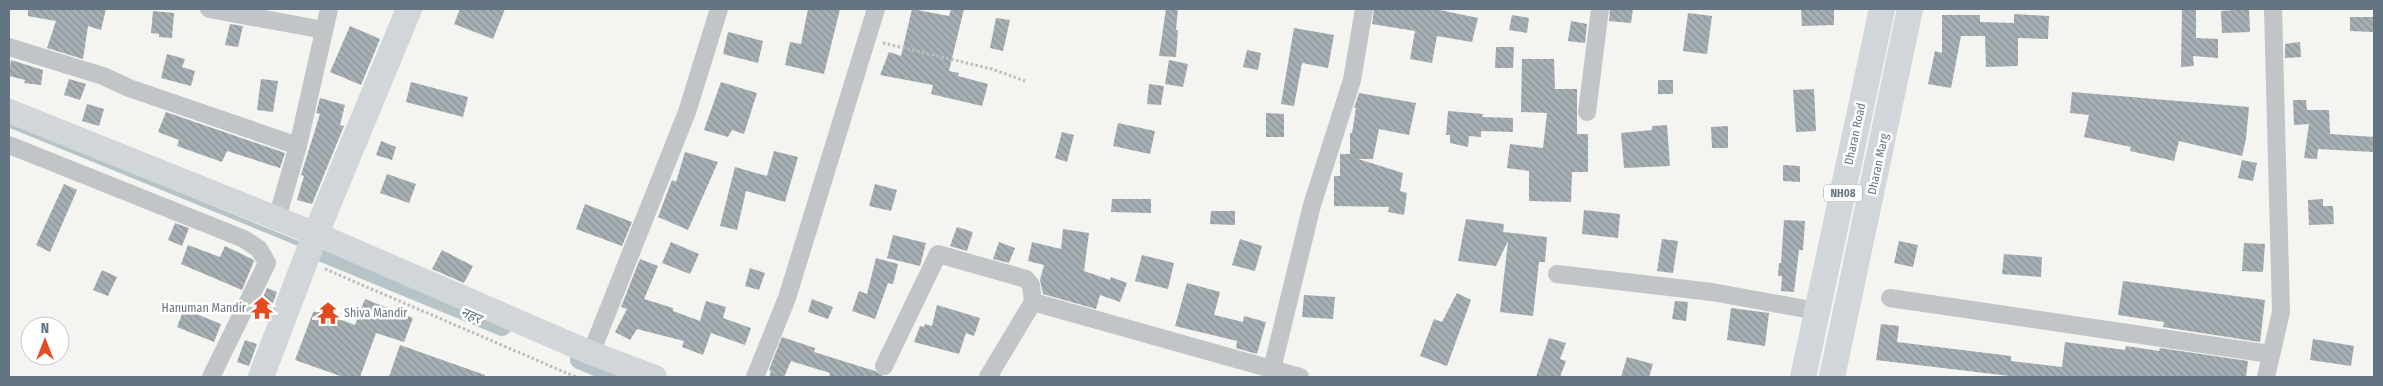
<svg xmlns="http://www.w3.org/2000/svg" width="2383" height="386" viewBox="0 0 2383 386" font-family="'Fira Sans Condensed','Noto Sans Devanagari',sans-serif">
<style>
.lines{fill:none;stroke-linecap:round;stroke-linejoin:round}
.stream{stroke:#b7c4c7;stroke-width:5}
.canal{stroke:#b7c4c7;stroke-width:18}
.building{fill:url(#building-back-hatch)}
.path{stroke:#bbbdbf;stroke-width:3;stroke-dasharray:2.5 2.5;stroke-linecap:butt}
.street{stroke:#c1c5c8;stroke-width:18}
.secondary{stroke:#d1d6da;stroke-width:24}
.primary{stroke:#d1d6da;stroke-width:26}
.labels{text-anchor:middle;stroke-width:5;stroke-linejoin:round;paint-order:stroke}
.shield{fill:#fff;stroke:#929ea8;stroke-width:1}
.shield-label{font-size:11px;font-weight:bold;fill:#637482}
.street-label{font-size:12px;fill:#637482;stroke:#fff}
.poi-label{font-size:12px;fill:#637482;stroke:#fff;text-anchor:end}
.water-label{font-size:14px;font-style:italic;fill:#5f777f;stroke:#fff}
</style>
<defs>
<pattern id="building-back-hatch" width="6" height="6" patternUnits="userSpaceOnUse" patternTransform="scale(1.25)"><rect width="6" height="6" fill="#a6afb4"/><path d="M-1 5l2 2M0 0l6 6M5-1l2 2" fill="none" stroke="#8b9398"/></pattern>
</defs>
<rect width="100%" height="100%" fill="#f4f4f0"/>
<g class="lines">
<path class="stream" d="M9 125 302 245"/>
<path class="canal" d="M322 253 502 327
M579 360 619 377"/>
</g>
<path class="building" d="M28 9H106L101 30 88 26 83 59 47 48 56 21 28 16Z
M460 9H505L493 39 454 24Z
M808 9H840L824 74 785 65 790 42 801 44Z
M912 9 949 16 951 9H964L949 71 959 73 958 76 988 84 982 106 931 94 933 85 880 75 889 52 901 56Z
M1166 9H1178L1176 30H1178L1176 57 1159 56Z
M1374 9H1435L1478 18 1472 42 1437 36 1432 63 1410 59 1415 31 1372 24Z
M1610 9H1633L1631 23 1609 21Z
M1801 9H1834V25L1802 26Z
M2182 9H2196V38L2218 39V58L2193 56 2194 66 2181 67Z
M2249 9 2250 32 2222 33 2221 11Z
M153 11 174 13 172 38 159 37V34L151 33Z
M1688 13 1712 16 1707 54 1683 51Z
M2014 14 2049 16 2048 39 2018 38V66L1986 67 1985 36H1961L1951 88 1928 84 1935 51 1942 53V15H1980V22L2014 23Z
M1512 15 1529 18 1527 33 1509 30Z
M2350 17H2374L2373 32 2350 31Z
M996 18 1010 20 1003 51 990 48Z
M1571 21 1587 24 1585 43 1568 41Z
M230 24 243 26 238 47 225 45Z
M350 26 380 39 361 85 330 72Z
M1294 28 1334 35 1328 68 1302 63 1294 106 1281 104Z
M728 32 763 41 758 63 723 54Z
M2300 42 2301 57 2285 58V44Z
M1496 47H1514L1513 68H1495Z
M1247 50 1261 53 1258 70 1243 67Z
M167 54 185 59 182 67 195 71 191 86 161 78Z
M1522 59H1554L1555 89H1577V134H1588V172H1572L1571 202 1529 201V171L1507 168 1510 144 1543 148 1547 113 1521 112Z
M11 60 43 70 41 85 24 83 25 80 9 76Z
M1169 60 1188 64 1183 87 1165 84Z
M69 79 86 84 80 100 64 95Z
M261 79 278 81 273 112 257 110Z
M1658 80H1673V94H1658Z
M411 82 468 97 463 117 406 102Z
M721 82 757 93 744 134 732 130 728 137 704 130Z
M1149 84 1164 86 1161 105 1147 104Z
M1814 89 1816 131 1796 132 1793 90Z
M2072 92 2249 107 2246 139 2242 156 2179 141 2174 161 2130 151 2131 147 2084 137 2089 115 2070 113Z
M1359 93 1416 103 1409 135 1379 129 1373 159H1358L1403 173 1400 191 1407 193 1404 215 1388 212 1389 207 1334 206V176H1340V154H1350V133H1352L1356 108H1354Z
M320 98 345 105 340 125 344 126 312 204 297 200 304 176 301 175 320 114 316 113Z
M2293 100H2306L2307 110H2329L2330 134 2374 137V152L2318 149 2317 159 2304 158 2309 124 2294 125Z
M87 104 104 109 99 126 82 121Z
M1448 111 1483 114 1482 117 1513 118V132L1481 131V137L1469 136 1468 147 1450 143V135H1446Z
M166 112 285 153 280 168 227 151 222 162 177 146 179 140 158 132Z
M1266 113 1284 114V137H1266Z
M1118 123 1155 131 1150 154 1113 146Z
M1667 125 1670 166 1624 168 1621 133 1652 130V126Z
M1728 126V148H1712L1711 127Z
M1062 132 1074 135 1067 162 1055 158Z
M381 141 396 147 392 160 376 155Z
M774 151 798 157 785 202 746 191 737 230 720 226 735 167 767 176Z
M685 152 718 162 688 230 658 217 672 180 676 182Z
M2242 160 2257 163 2253 181 2238 178Z
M1783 165 1800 166V182L1783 181Z
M387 174 416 184 409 203 380 193Z
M64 184 77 190 50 252 36 245Z
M875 184 897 190 891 211 869 206Z
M1112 199H1151V213L1111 212Z
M2323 199V206H2333L2334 224 2309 225 2308 200Z
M585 204 632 222 622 246 576 229Z
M1584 210 1620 214 1618 238 1582 234Z
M1211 211H1235V225L1210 224Z
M1466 219 1504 224 1503 232 1547 237 1545 262H1539L1533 316 1500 312 1508 241 1496 266 1458 261Z
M1784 220 1805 221 1803 250H1799L1794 292 1781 291 1782 276H1778L1779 263H1781Z
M175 223 189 228 182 246 168 240Z
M957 227 973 232 967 251 950 246Z
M1063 229 1089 233 1084 271 1110 280 1111 277 1127 283 1120 302 1100 295 1096 309 1043 294 1040 280 1044 265 1028 261 1032 242 1061 249Z
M893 235 926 243 920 266 887 258Z
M1240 239 1262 246 1255 271 1232 265Z
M1662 239 1678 241 1673 273 1657 271Z
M1899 241 1918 245 1913 267 1894 263Z
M671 242 699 254 690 274 662 263Z
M999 242 1015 248 1009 263 993 259Z
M2244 243 2265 244 2263 272 2242 271Z
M188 245 220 257 225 246 252 259 254 261 242 290 181 264Z
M442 250 473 266 464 283 432 269Z
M2004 254 2042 257 2041 277 2002 274Z
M1142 255 1174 263 1168 289 1135 281Z
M876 258 898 264 893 284 888 283 875 319 852 311 859 291 867 294Z
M640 259 658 266 644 299 673 308V311L700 321 706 301 726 307 723 318 751 328 745 345 711 333 703 355 682 347 684 341 637 329 630 340 615 332 627 309 621 307Z
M750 268 765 273 759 290 745 286Z
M102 270 117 277 108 296 93 290Z
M2123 281 2265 300 2260 342 2163 327 2164 322 2118 315Z
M1187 283 1220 292 1214 315 1243 322 1244 316 1266 322 1257 354 1236 348 1237 341 1175 326Z
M267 288 277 292 269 314 258 309Z
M1457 293 1471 300 1447 366 1420 356 1434 319 1442 322Z
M1304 295 1335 297 1333 319 1302 317Z
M365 299 413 318 404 342 376 333 360 377H343L295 360 314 310 355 325Z
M812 299 833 307 828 319 808 312Z
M1675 301 1688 302 1686 321 1672 319Z
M937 305 980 318 974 336 966 333 959 354 914 342 920 326 924 327 925 324 932 326Z
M1731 308 1769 313 1765 346 1727 340Z
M184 309 221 324 214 342 177 327Z
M1881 324 1899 326 1897 342 2011 356V361L2062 367 2065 342 2125 350 2126 346 2159 351 2160 348 2248 361 2246 377H2018L1876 360Z
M782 337 815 348 814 352 875 371 885 377H829L830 373 791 361 784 377H769L771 371 769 370Z
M1549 338 1566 343 1560 359 1566 361 1560 377H1536Z
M2313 339 2354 346 2351 366 2310 360Z
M245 340 257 344 249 366 237 362Z
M400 345 485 375V377H389Z
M1627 357 1653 364 1649 377H1621Z"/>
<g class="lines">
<path class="path" d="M883 43 992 69 1025 81
M325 269 576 377"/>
<path class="street" d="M209 9 324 30
M9 47 103 76 129 88 298 146
M1587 112 1600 9
M9 145 244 239 259 249 267 263 211 377
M277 218 298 146 329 9
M1557 274 1712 292 1817 311
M1890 298 2270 354
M591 353 687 112 719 9
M884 366 938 254 1026 279 1031 285 1033 302
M1272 369 1312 205 1352 80 1364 9
M755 377 787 298 876 9
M988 377 1033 302 1300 377
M2266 377 2281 312 2273 9"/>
<path class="secondary" d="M9 111 316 234 591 353 655 377"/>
<path class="primary" d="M261 377 312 243 409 9
M1803 377 1882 9
M1832 377 1910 9"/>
</g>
<defs>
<symbol id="temple-bare" viewBox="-9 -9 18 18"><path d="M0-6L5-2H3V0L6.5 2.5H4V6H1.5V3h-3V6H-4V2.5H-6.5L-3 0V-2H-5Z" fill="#e44c20" stroke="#fff" stroke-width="2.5" paint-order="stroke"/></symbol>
</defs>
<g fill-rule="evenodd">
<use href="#temple-bare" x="246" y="292" width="32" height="32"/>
<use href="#temple-bare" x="312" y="297" width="32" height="32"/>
</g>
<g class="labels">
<rect class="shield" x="1824" y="184.5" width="38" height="17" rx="4"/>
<g class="shield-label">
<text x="1843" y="197">NH08</text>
</g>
<g class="street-label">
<text transform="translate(1855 134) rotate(-78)" y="4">Dharan Road</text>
<text transform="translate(1878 164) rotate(-78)" y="4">Dharan Marg</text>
</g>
<g class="poi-label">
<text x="246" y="312">Hanuman Mandir</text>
<text x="344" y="317" text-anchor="start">Shiva Mandir</text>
</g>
<g class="water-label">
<text transform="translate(471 315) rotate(23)" y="5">नहर</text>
</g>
</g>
<rect width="2383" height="386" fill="none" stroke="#637482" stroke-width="20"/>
<g transform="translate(45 341)"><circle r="24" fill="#ffffff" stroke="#c1c7cd"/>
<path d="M0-4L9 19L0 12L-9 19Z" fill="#e44c20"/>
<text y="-8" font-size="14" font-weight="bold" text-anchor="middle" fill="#637482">N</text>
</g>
</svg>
